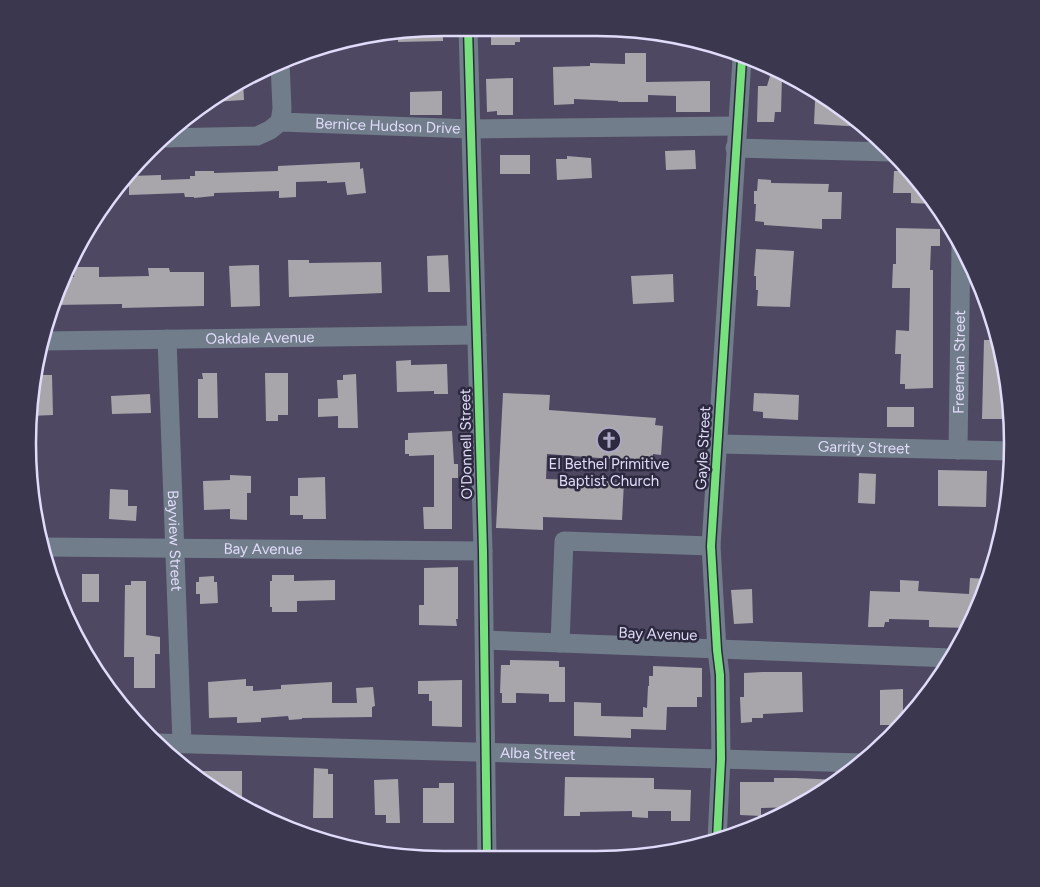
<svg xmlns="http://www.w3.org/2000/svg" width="1040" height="887" viewBox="0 0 1040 887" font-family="Figtree,sans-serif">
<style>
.building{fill:#a8a6aa}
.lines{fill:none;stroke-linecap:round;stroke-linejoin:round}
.minor{stroke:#717d8a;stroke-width:19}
.cycleway-casing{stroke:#2d293f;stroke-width:11}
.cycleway{stroke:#77e17e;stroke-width:8}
.labels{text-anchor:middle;stroke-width:5;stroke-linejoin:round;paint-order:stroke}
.street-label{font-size:15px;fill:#e0dbf9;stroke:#2d293f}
.poi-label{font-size:15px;fill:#e0dbf9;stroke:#2d293f}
.rim{fill:none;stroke:#e0dbf9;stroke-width:2.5}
</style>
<rect width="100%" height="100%" fill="#4e4863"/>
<path class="building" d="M443 28V41L398 42V34Z
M491 28 520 29V42H515V45H491Z
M625 53H646V82L710 81V112H676V96L648 95V102H618V101L574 99V104L554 105 553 67 590 66V63L625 64Z
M770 76 782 77 781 112H775L774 122H757L758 86H767Z
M513 78V115H497V111L487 112 486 79Z
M243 81 244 100 212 102Z
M442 91V115H410V92Z
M815 101 831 102 850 114 864 127 814 124Z
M695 150 696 169 666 170 665 151Z
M500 155H530V174H500Z
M567 156 591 158 592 178 557 180 556 159H567Z
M360 162V169L363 168 366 193 347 195 345 182 327 183V181L296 182V197L279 198V191L214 193V196L194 198V197H185L184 193 129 195V176L161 175V180L190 179V176H195V171H214V173L278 171V166Z
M894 171H910L934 204 911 203V193H893Z
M758 179 771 180V183L829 184 828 192H842L841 219H822V229L764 225V222L755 221 756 204H754V191H757Z
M896 228 940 229V246H931L930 270H933V388L905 389V384H900L901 354H895L896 330 909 331 910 288H892L893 264H896Z
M756 249 794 251 790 307 757 306 758 290H756V276H754Z
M448 255 450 292H428L427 256Z
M288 260H309V263L381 262 382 293 289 297Z
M259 265 260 306 231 307 229 266Z
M74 267H99V277L149 276 148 268H169L170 272H204V306L122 308V304L54 305 59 285 63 277H74Z
M673 274 674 302 633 304 631 276Z
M984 340H997L1009 389 1010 419H982Z
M411 360V365L447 364 448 394H434V391L397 392 396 361Z
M202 373H217L218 418H198V379H203Z
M265 373H288V415H278V421H266Z
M356 374 358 428H338V416L318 417V399L338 398 337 380H343V375Z
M35 375H52L53 415 30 416 31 389Z
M503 393 550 395 549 410 656 418 655 425 663 426 661 455 653 454 652 462 547 454 546 479 624 482 622 520 543 517V530L496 528Z
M754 393 799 395 798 420 763 418V412L753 411Z
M150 394 151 413 112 414 111 396Z
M887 407H914V427H887Z
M452 431 454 464H458V478H452V529H424L423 507H434V455L409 456V454H405V440H408V433Z
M938 470 987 471 986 507 938 506Z
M859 473 876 474 875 504 858 503Z
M230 475 251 476V493H247V520L230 519V509L204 510 203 481 230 480Z
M325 477 326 519H303V515H290V496H298V478Z
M110 489 128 490V506H137L136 521 109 519Z
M458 567V619H456L457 626 419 625V605H424V568Z
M82 574H99V602H82Z
M272 575H294V581L335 580V600L297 601V612H272V607H270V581H272Z
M214 576V582H217L218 603 200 604V594H196V582H199V577Z
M970 578 988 579 969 628 929 627V620L889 619V622H885L884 627H868L870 591 900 592V580L919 581 918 591 969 594Z
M131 581H146V635L160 637V654H155V688H134V657H124L125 585H131Z
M752 589 753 623 734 624 731 590Z
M510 660 559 661V667H565V702H549V694L518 693H516V703H502V693H500L501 665H510Z
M653 666 702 668V697H697V707H667L666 730 631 729V738L574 736V702L601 703V716L643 717V707L647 708 648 686H649V676H653Z
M762 672H802L803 712 763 714V718H752V722L741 723 740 697H744V673Z
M246 679V686H253V691L281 689V685L332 682V703H357L356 688 373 687 375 706 372 707V717L302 718V719L289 720 288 716 261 718V722L237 723V717L209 718 208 682Z
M462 680V727L432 726V701H429V694H418V681Z
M903 689V722L900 725H880V690Z
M314 768 328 769V774H333V818H313Z
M189 771H242V805L212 789Z
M565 777 654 778V789L691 790 690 821H671V811H648V818L632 817V811L580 812V816H564Z
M774 778H796L838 780 805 804 796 807 761 808V816L740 815V782H774Z
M398 779 400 823H386V815H375L374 780Z
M439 783H454V823H423V788H439Z"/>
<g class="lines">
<g class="minor">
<path d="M468 28 483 551 487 859"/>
<path d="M280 63 282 109 280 122"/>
<path id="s1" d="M163 138 257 136 270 130 280 122 471 129 737 126"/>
<path d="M735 148 891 152"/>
<path id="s2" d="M167 339 182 743"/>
<path id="s3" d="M44 341 477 335"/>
<path id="s4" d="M718 444 1011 451"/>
<path id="s5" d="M958 450 961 245"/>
<path id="s6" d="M44 547 483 551"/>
<path d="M485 640 951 658"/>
<path d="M560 643 564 541 711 546"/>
<path id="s7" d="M156 743 862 763"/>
<path d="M717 840 721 759 720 675 717 650 711 546 742 59"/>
</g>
<defs>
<path id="cycleway" d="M468 28 483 551 487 859
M717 840 721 759 720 675 717 650 711 546 742 59"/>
</defs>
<use href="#cycleway" class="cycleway-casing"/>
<use href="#cycleway" class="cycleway"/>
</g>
<defs>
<symbol id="church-ring" viewBox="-11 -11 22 22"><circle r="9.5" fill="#2d293f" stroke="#ada8c4" stroke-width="1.5"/><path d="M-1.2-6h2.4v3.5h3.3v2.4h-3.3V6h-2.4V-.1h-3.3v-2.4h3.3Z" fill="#ada8c4"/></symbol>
</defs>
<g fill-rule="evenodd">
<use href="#church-ring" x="595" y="426" width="28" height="28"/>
</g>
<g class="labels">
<g class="street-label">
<text dy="5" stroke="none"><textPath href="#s1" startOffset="229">Bernice Hudson Drive</textPath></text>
<text dy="5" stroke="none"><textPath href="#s3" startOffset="216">Oakdale Avenue</textPath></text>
<text dy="5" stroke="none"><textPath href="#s5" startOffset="88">Freeman Street</textPath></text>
<text transform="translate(466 444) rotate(-91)" y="5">O'Donnell Street</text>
<text dy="5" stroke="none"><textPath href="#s4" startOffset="146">Garrity Street</textPath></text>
<text transform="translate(703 448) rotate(-87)" y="5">Gayle Street</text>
<text dy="5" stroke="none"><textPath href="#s2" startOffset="202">Bayview Street</textPath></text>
<text dy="5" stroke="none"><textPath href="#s6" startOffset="219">Bay Avenue</textPath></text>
<text transform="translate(658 634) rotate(2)" y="5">Bay Avenue</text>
<text dy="5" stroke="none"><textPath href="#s7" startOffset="382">Alba Street</textPath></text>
</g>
<g class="poi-label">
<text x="609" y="469">El Bethel Primitive<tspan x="609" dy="17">Baptist Church</tspan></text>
</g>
</g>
<path d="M0 0H1040V887H0ZM443 36H597A407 407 0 0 1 1004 443V444A407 407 0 0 1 597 851H443A407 407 0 0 1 36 444V443A407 407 0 0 1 443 36Z" fill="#3b374e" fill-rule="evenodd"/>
<path class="rim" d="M443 36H597A407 407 0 0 1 1004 443V444A407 407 0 0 1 597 851H443A407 407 0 0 1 36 444V443A407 407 0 0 1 443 36Z"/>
</svg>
